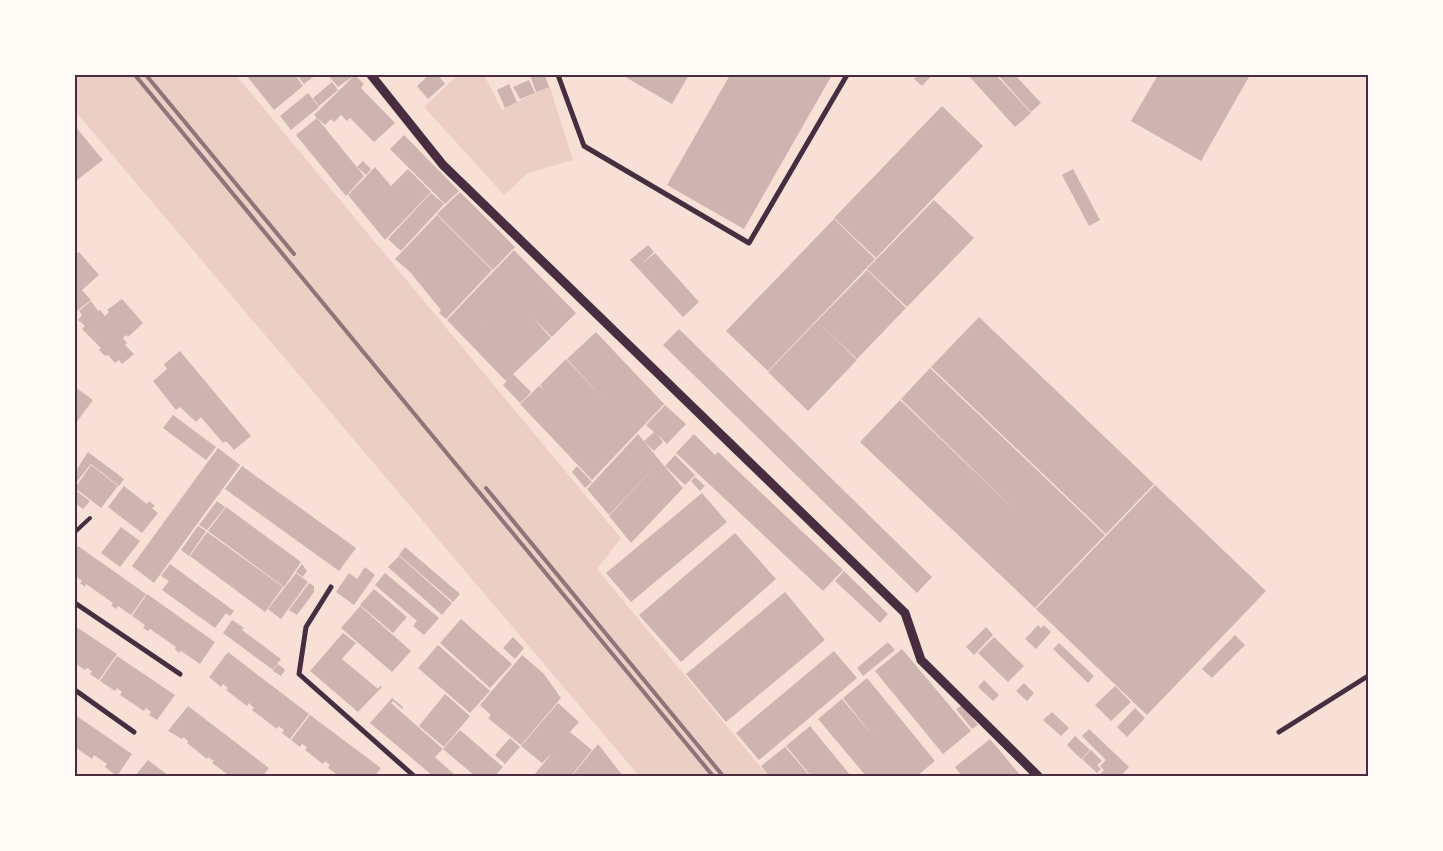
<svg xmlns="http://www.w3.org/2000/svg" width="1443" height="851" viewBox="0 0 1443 851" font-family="Roboto,sans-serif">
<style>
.green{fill:#ebcfc5}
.building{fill:#ccb4b1}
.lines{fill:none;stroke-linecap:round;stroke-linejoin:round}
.service{stroke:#4a2c40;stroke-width:4}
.minor{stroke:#4a2c40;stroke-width:5}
.tertiary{stroke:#4a2c40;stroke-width:9}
.rail{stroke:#8f747c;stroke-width:4}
.neatline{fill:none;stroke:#4a2c40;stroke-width:2}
</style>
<rect width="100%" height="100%" fill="#f7e1d7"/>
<path class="green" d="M75 75H236L621 538 597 569 768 776H639L75 111Z
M458 75H484L502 110 549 85 573 160 528 173 504 195 424 107Z"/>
<path class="building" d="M246 75H295L303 86 274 110Z
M297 75H316L304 84Z
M328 75H350L352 77 338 87Z
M355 75 364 84 361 88 395 123 374 142 350 118 347 121 341 115 334 122 331 119 325 125 314 115Z
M429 75H438L445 84 428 99 417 86Z
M530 75H545L549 87 536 92Z
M622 75H689L672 104Z
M730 75H832L744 229 667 185Z
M918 75H932L922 86 914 79Z
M968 75H996L1031 113 1015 127Z
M998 75H1015L1041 103 1031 112Z
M1158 75H1250L1201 161 1131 121Z
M529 80 535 93 520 99 513 87Z
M332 82 338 90 319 106 313 98Z
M509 84 517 102 505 108 497 90Z
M308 93 319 107 291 130 280 116Z
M942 106 983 146 876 258 834 218Z
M317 118 364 176 346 196 296 135Z
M75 126 103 160 77 180 75 177Z
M404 135 459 191 445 204 390 149Z
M363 161 371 169 366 175 357 167Z
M375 167 391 186 408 169 431 192 385 240 348 195Z
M1073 169 1100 220 1089 226 1062 175Z
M460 192 515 247 493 270 437 214Z
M431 193 444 204 401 251 388 239Z
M934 200 974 238 907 307 867 269Z
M437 215 492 270 446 319 439 313 441 310 410 272 395 259Z
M834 219 875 259 768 371 726 331Z
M648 245 654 252 641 265 655 253 699 302 683 317 630 260Z
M514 250 576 313 552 337 531 316 551 338 506 381 447 320 465 301 486 322 465 301Z
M79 252 99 275 82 290 91 300 77 311 75 309V255Z
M867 270 906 308 857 359 817 321Z
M122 299 143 323 128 337 126 335 123 338 127 343 125 345 134 354 122 364 119 360 115 363 108 355 105 356 99 350 101 348 82 329 85 326 78 320 82 315 79 311 91 301 98 311 100 310 105 316 109 312 107 310Z
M979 317 1154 484 1106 534 931 367Z
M817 321 857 360 808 411 768 372Z
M679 329 932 577 917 593 663 345Z
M596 332 664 404 592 480 520 404 539 386 544 390 540 385 566 359 605 400 567 359Z
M180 351 251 436 234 450 226 441 223 443 201 417 196 422 180 407 176 410 153 381 167 369 164 364Z
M930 368 1105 535 1035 608 860 442 900 400 1021 516 901 399Z
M513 374 531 392 520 403 503 385Z
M75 387 93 400 76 423 75 422Z
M665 405 686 424 667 444 657 434 663 442 654 451 644 441 654 432 646 425Z
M173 415 216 447 206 460 163 428Z
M638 434 660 461 609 515 587 489Z
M694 434 715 455 718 452 843 570 823 591 676 453Z
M218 448 240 465 154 583 132 566Z
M88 452 124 479 119 486 91 464 75 484V472Z
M675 455 695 475 685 485 665 466Z
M660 461 683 488 631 543 609 516Z
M91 465 118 486 101 508 75 488Z
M242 466 356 548 339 571 225 489Z
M577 466 592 482 585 488 572 472Z
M695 477 705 486 700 491 691 481Z
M1155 485 1266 591 1147 715 1036 609Z
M124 486 147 504 149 501 155 506 152 508 158 513 142 533 108 507Z
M75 490 90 501 83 509 75 503Z
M702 493 727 522 631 602 606 573Z
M217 501 225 507 207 530 199 525Z
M226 507 301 562 284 587 208 531Z
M198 526 206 531 189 556 181 550Z
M121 527 140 541 120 567 101 553Z
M207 532 283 587 265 612 190 556Z
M735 533 776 579 681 662 639 615Z
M78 546 146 594 131 615 118 606 116 609 111 605 113 603 86 584 85 587 80 583 82 581 75 576V550Z
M405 547 460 594 453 602 399 555Z
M399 556 452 603 442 615 388 567Z
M170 564 234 611 230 616 226 613 215 628 162 590 169 581 161 576Z
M302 564 307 571 303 577 296 572Z
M365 567 375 575 354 605 336 592 349 573 357 579Z
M844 571 888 614 880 623 835 581Z
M296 573 308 582 281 619 268 609Z
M385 573 439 618 424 635 413 626 417 621 375 585Z
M309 583 314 586V592L297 615 289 610Z
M374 589 407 617 393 633 360 605Z
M785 592 825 640 726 722 686 674Z
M147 594 215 642 200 664 181 651 179 653 175 649 176 647 150 629 148 631 143 628 145 625 132 616Z
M360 606 411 651 392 672 341 628Z
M461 619 512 664 490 688 440 643Z
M232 620 244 628 242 630 281 659 273 670 223 633Z
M1038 625 1041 628 1044 625 1051 632 1036 649 1025 639Z
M75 626 117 654 99 680 90 674 92 671 87 668 85 670 75 663Z
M986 627 993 635 974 655 966 647Z
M343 633 356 643 342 659 378 689 380 686 382 687 358 712 310 671Z
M1235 635 1245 645 1212 678 1202 669Z
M513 637 524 648 515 659 503 648Z
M994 637 1024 666 1008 682 978 653Z
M888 642 895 650 863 676 857 668Z
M1059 643 1094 676 1088 683 1053 649Z
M438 645 490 691 470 713 418 668Z
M902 649 971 731 943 754 875 671Z
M834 651 857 678 759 760 736 733Z
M228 652 309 714 290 739 282 733 284 730 278 726 277 729 252 710 254 708 249 703 247 706 226 690 228 688 223 684 221 687 209 677Z
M522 655 544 674 561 698 521 745 488 718 491 715 480 705Z
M117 656 175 695 157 720 149 715 151 712 146 708 144 711 120 695 122 692 117 688 115 691 100 681Z
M278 664 285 670 281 676 273 671Z
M867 678 935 761 917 776H866L818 719 842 699 874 737 843 698Z
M984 680 999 695 993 701 978 687Z
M1024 683 1034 693 1027 701 1016 691Z
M1115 686 1131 702 1111 721 1095 705Z
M445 694 470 716 444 747 419 726Z
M392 698 403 707 402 709 393 701 391 703 443 749 435 757 456 776H433L370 723Z
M558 703 579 722 570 732 592 750 571 776H536L534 775 553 752 542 763 521 746Z
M962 705 978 725 972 729 956 709Z
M188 706 269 768 263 776H230L212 763 214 761 208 757 207 759 187 743 188 741 183 737 182 739 168 731Z
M1135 708 1145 718 1127 737 1117 727Z
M1052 712 1069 728 1061 736 1043 720Z
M75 715 132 754 117 776 105 767 107 764 94 755 92 759 75 747Z
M310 715 381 768 375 776H339L328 768 330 765 325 761 323 764 305 750 307 747 302 744 300 747 291 740Z
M810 726 851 776H811L786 746Z
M1089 729 1129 767 1121 776H1098L1104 770 1100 766 1106 760 1082 736Z
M460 730 503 767 495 776H475L443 749Z
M1075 736 1090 750 1081 759 1067 745Z
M510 738 520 747 505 764 495 755Z
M990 739 1021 776H962L955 767Z
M598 744 623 776H572Z
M785 747 810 776H769L761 766Z
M1091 750 1102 761 1097 765 1101 769 1097 773 1082 759Z
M148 760 169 776H135Z"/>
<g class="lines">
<path class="service" d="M75 532 90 518"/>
<path class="minor" d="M558 75 584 146 749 243 847 75
M331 587 306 627 299 674 414 776
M75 603 180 674
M75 690 134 732
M1279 732 1368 676"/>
<path class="tertiary" d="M371 75 443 165 905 613 921 660 1038 776"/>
<path class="rail" d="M135 75 713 776
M146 75 294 254
M486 488 723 776"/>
</g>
<rect width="1443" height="851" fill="none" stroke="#fffaf5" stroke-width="152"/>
<rect x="76" y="76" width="1291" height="699" class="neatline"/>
</svg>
